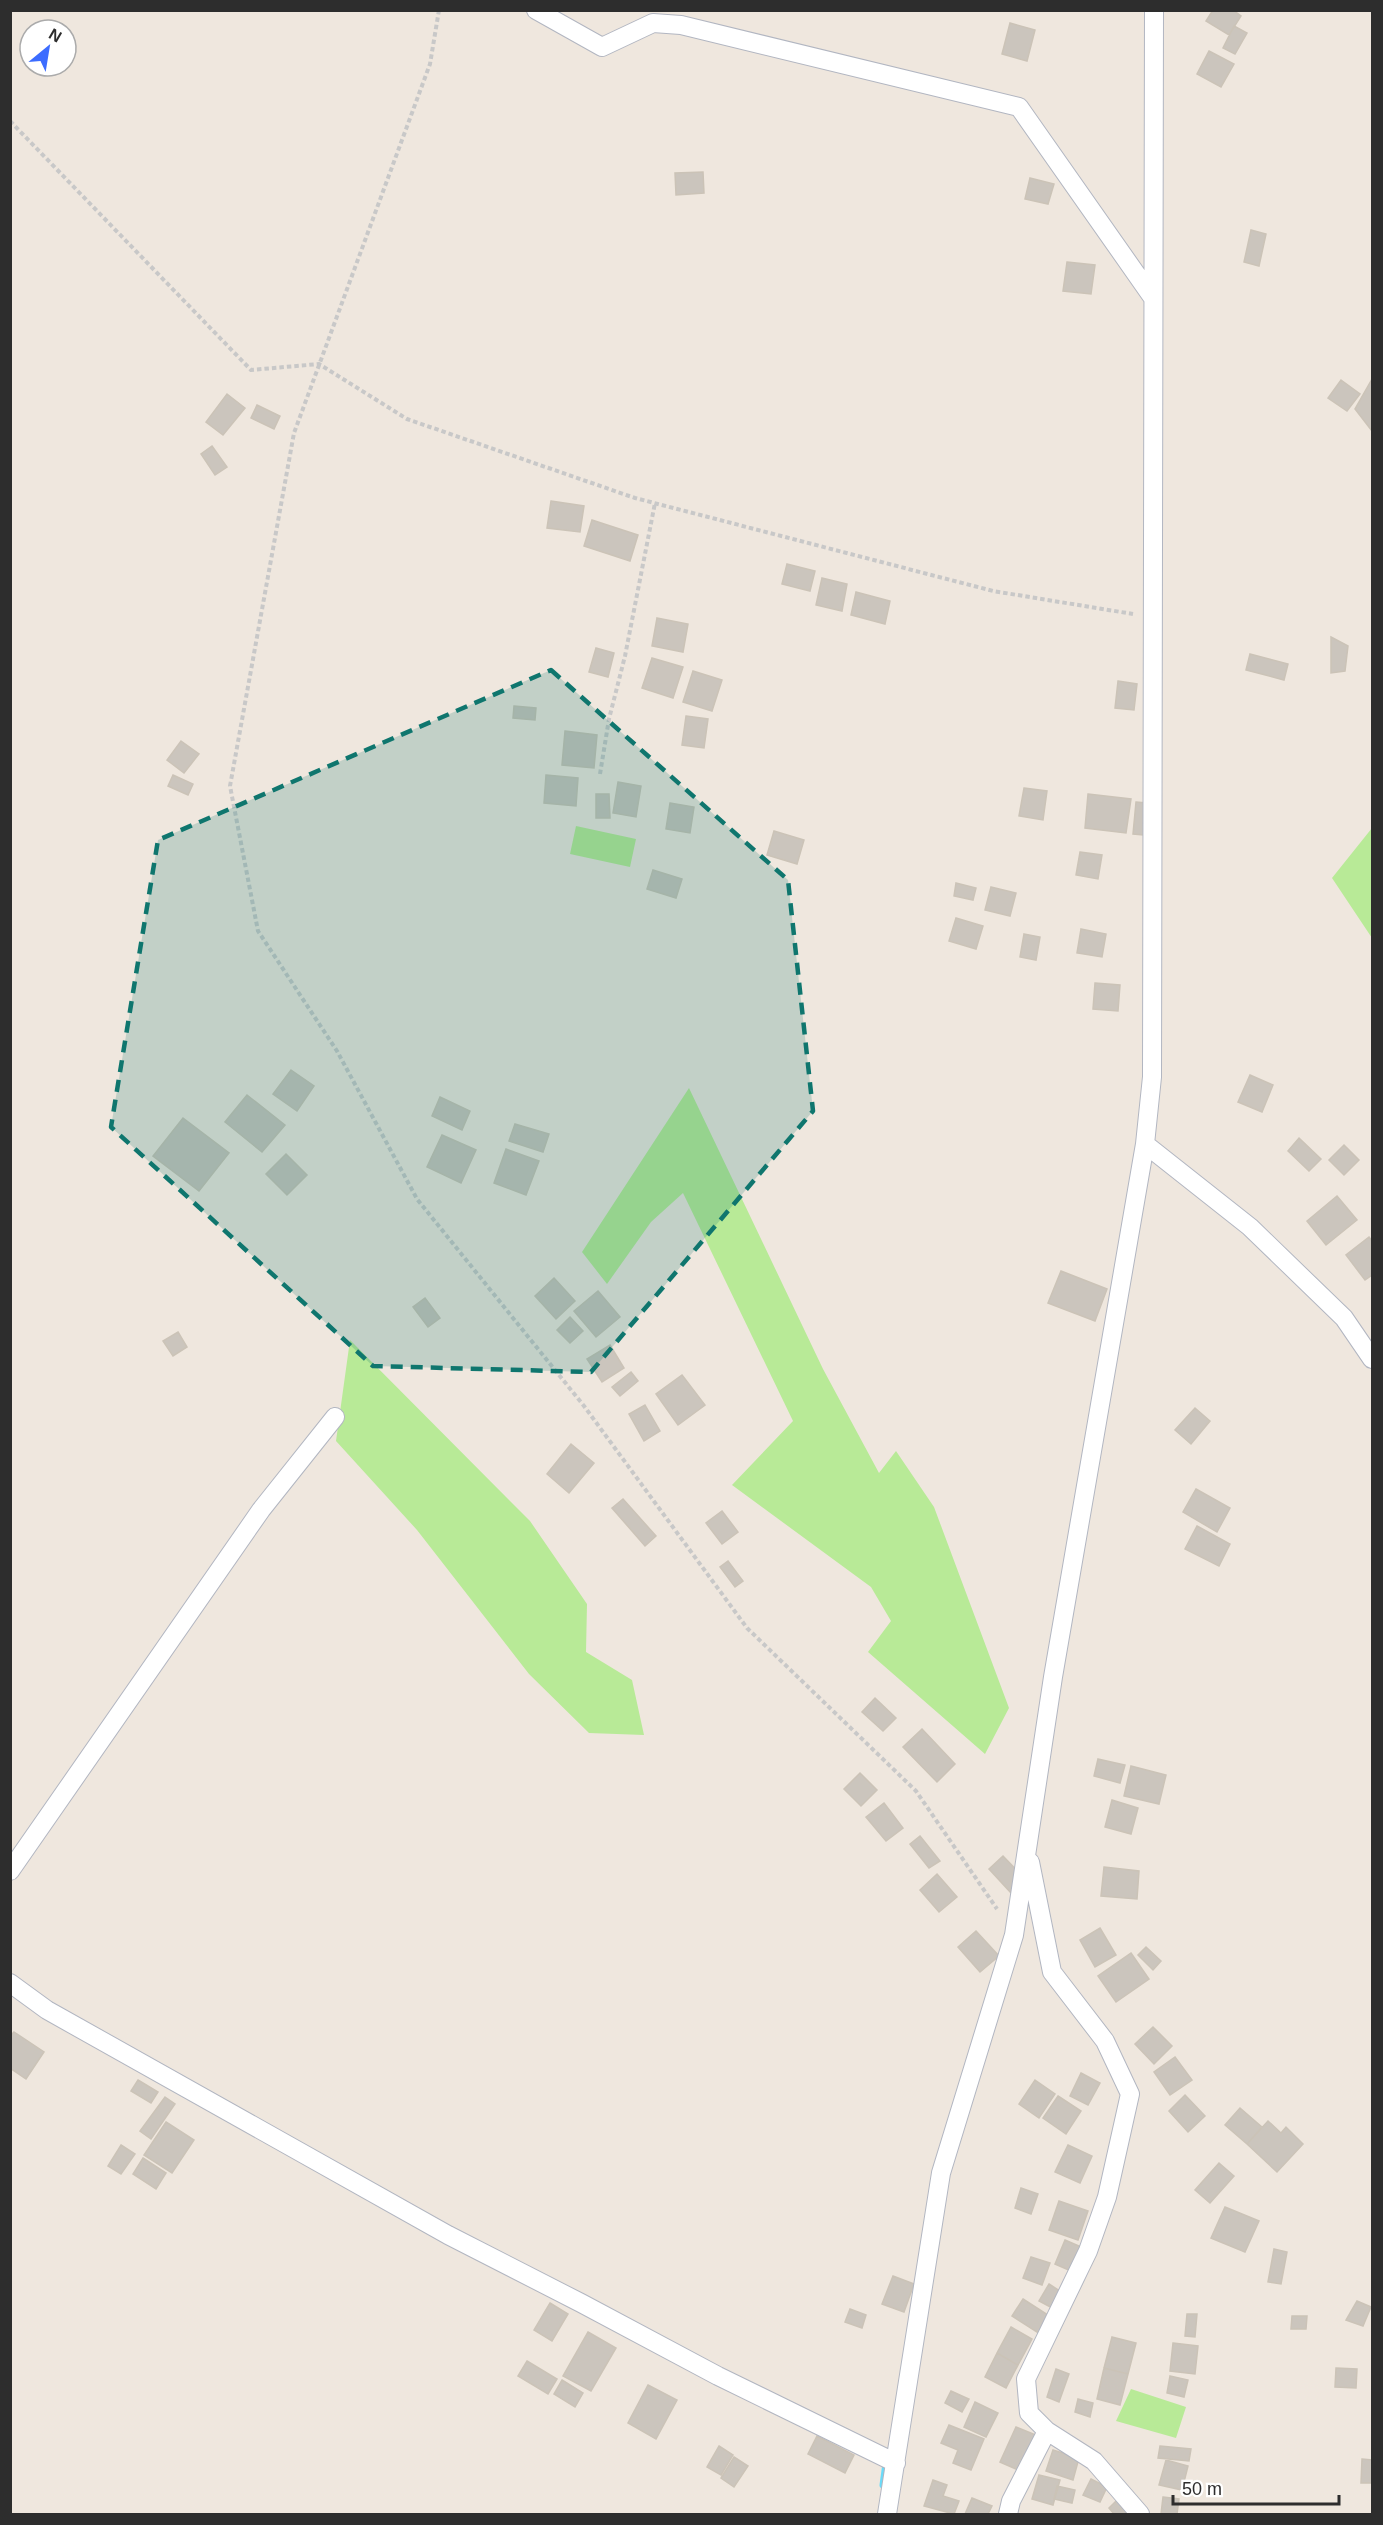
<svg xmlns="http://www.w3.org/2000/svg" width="1383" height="2525" viewBox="0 0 1383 2525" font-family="Helvetica,sans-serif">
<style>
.green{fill:#b8ea97}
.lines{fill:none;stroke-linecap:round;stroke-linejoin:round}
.stream{stroke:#6adbf9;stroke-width:7}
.building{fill:#cbc5bd;stroke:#cbc3b7;stroke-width:1.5}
.street-casing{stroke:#b2b6c1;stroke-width:20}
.path{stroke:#c8c8c8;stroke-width:4;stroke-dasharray:4.5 3;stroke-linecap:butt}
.street{stroke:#fff;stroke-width:18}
.marked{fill:#0f766e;fill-opacity:0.2;stroke:#0f766e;stroke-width:4.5;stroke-dasharray:12 8;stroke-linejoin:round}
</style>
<rect width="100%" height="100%" fill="#efe7de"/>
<path class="green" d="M576 826 636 839 630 867 570 854Z
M1372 828V938L1332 878Z
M689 1088 823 1369 879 1473 896 1451 934 1507 1009 1708 985 1754 868 1652 891 1621 871 1587 732 1485 793 1421 683 1193 651 1222 607 1284 582 1252Z
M350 1340 530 1521 587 1604 586 1652 632 1680 644 1735 589 1733 529 1674 417 1530 336 1441Z
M1131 2389 1186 2407 1176 2438 1116 2421Z"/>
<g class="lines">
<path class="stream" d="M883 2485 886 2463"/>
</g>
<path class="building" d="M1213 10H1233L1241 16 1229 35 1206 21Z
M1010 23 1035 30 1027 61 1002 54Z
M1234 26 1247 33 1235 54 1223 48Z
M1209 51 1234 64 1221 87 1197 74Z
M703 172 704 193 676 195 675 173Z
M1030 178 1054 184 1048 204 1025 199Z
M1251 230 1266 234 1259 266 1244 262Z
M1067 262 1095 265 1091 294 1063 291Z
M1372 379V431L1355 409Z
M1341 380 1360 394 1347 411 1328 398Z
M227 394 245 408 223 435 206 422Z
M257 405 280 416 274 429 251 418Z
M212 446 227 467 215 475 201 454Z
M551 501 584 506 580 532 547 528Z
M592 520 638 535 630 561 584 546Z
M787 564 815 571 810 591 782 584Z
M822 578 847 584 842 611 816 605Z
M856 592 890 601 885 624 851 615Z
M657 618 688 624 683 652 652 646Z
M1331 637 1348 646 1345 671 1331 673Z
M596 648 614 653 608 677 589 672Z
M1250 654 1288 664 1284 680 1246 670Z
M652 658 683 667 673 698 642 688Z
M693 671 722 680 712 711 683 702Z
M1118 681 1137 684 1134 710 1115 708Z
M514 706 536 708 535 720 513 718Z
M686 716 708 719 704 748 682 745Z
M565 731 597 735 594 768 562 765Z
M181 741 199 754 184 773 167 760Z
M173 775 193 784 188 795 168 786Z
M546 775 578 778 576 806 544 803Z
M618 782 641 786 636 817 613 813Z
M1024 788 1047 791 1043 820 1019 816Z
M596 794H609L610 818H596Z
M1088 794 1131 799 1126 833 1085 828Z
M1136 802 1158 804 1155 836 1133 834Z
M670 803 694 807 690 833 666 829Z
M774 831 804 840 797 864 767 855Z
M1080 852 1102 855 1098 879 1076 875Z
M653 870 682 879 676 898 647 889Z
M956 883 976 888 973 900 954 896Z
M991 887 1016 893 1010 916 985 910Z
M956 918 983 926 976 949 949 941Z
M1081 929 1106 934 1102 957 1077 953Z
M1024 934 1040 937 1036 960 1020 957Z
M1095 983 1120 985 1118 1011 1093 1009Z
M291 1070 314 1086 297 1111 273 1094Z
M1250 1075 1273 1085 1262 1112 1238 1102Z
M247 1095 285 1125 262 1152 225 1122Z
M440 1097 470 1111 462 1130 432 1116Z
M183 1118 229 1153 199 1191 153 1156Z
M515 1124 549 1134 543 1152 509 1141Z
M442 1135 476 1150 461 1183 427 1167Z
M1299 1138 1321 1159 1309 1171 1288 1151Z
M1344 1145 1359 1160 1344 1175 1329 1160Z
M506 1149 539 1161 526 1195 494 1183Z
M286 1154 307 1175 287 1195 266 1174Z
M1337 1196 1357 1220 1326 1245 1307 1221Z
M1369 1237 1372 1241V1275L1365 1280 1346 1255Z
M1061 1271 1107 1289 1095 1321 1048 1303Z
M554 1278 575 1301 556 1319 535 1296Z
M598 1291 620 1317 596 1337 574 1311Z
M425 1298 440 1318 428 1327 413 1307Z
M570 1317 583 1331 570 1343 557 1330Z
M178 1332 187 1347 173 1356 163 1341Z
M610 1345 624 1368 602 1382 587 1359Z
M631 1372 638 1381 620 1396 612 1387Z
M682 1375 705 1405 678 1425 656 1394Z
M645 1405 660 1431 644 1441 629 1414Z
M1195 1408 1210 1421 1191 1444 1175 1430Z
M571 1444 594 1463 569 1493 547 1474Z
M1196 1489 1230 1508 1217 1532 1183 1512Z
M623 1499 656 1536 645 1546 612 1508Z
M722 1511 738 1532 722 1544 706 1523Z
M1197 1526 1230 1544 1219 1566 1185 1549Z
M728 1561 743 1581 735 1587 720 1567Z
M875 1698 896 1718 883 1731 862 1712Z
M922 1729 955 1764 937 1782 903 1747Z
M1098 1759 1125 1765 1120 1783 1094 1776Z
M1131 1766 1166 1775 1159 1804 1124 1796Z
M860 1773 877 1790 861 1806 844 1789Z
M1112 1800 1138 1808 1131 1834 1105 1827Z
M884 1803 903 1828 886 1841 866 1817Z
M920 1836 940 1861 929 1868 910 1844Z
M1003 1856 1026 1880 1011 1893 989 1869Z
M1104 1867 1139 1871 1137 1899 1101 1896Z
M937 1874 957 1897 939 1912 920 1890Z
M1100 1928 1116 1955 1095 1967 1080 1940Z
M976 1931 999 1956 980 1972 958 1947Z
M1146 1947 1161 1961 1153 1970 1138 1955Z
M1131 1953 1149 1979 1116 2002 1098 1976Z
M1153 2027 1172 2046 1154 2064 1135 2044Z
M14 2032 44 2052 26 2079 10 2068V2036Z
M1175 2057 1192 2080 1170 2095 1154 2072Z
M1081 2073 1100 2083 1088 2105 1070 2096Z
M138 2080 158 2092 151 2103 131 2091Z
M1035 2080 1055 2094 1039 2118 1019 2104Z
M1185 2095 1205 2116 1188 2132 1169 2111Z
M1058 2096 1081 2111 1066 2134 1043 2118Z
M165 2097 175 2104 151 2139 140 2131Z
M1240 2108 1262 2127 1247 2144 1225 2125Z
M1268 2121 1281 2133 1286 2127 1303 2144 1277 2172 1247 2144Z
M166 2122 194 2140 172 2173 144 2155Z
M121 2145 135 2154 121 2174 108 2166Z
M1068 2145 1092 2156 1080 2183 1055 2172Z
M143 2158 166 2173 156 2189 133 2174Z
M1219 2163 1234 2176 1210 2203 1195 2190Z
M1021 2188 1038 2194 1031 2214 1015 2208Z
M1059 2201 1088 2211 1078 2240 1049 2230Z
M1225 2207 1259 2221 1245 2252 1211 2238Z
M1065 2240 1081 2247 1071 2271 1055 2264Z
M1274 2249 1287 2252 1281 2284 1268 2282Z
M1031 2257 1050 2263 1042 2285 1023 2278Z
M893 2276 914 2284 904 2312 882 2304Z
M1049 2284 1063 2293 1054 2309 1039 2301Z
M1023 2299 1051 2317 1040 2334 1012 2316Z
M1357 2301 1371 2307 1363 2326 1346 2320Z
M550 2303 568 2314 552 2341 534 2330Z
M850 2309 866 2315 862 2328 845 2322Z
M1187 2314H1197L1195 2337 1185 2336Z
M1292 2316H1307L1306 2329H1291Z
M1011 2327 1032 2339 1018 2365 997 2353Z
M588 2332 616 2348 591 2391 563 2376Z
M1112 2337 1136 2343 1128 2374 1104 2368Z
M1173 2343 1198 2346 1195 2374 1170 2371Z
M997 2353 1018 2365 1006 2388 985 2377Z
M527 2361 557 2379 548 2394 518 2376Z
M1104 2368 1128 2374 1120 2405 1097 2399Z
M1336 2368 1357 2369 1356 2388 1335 2387Z
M1056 2369 1069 2374 1059 2402 1047 2397Z
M1170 2376 1188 2380 1184 2397 1167 2393Z
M562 2380 583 2393 575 2407 554 2394Z
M648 2385 677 2400 656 2439 628 2423Z
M951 2391 969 2399 962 2412 945 2403Z
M1078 2399 1093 2403 1090 2417 1075 2412Z
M975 2402 998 2413 986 2437 964 2427Z
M949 2425 984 2439 971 2470 953 2463 958 2450 941 2443Z
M1016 2427 1038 2436 1023 2472 1000 2462Z
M817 2436 854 2455 845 2473 808 2454Z
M719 2446 733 2455 721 2475 707 2467Z
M1160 2446 1191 2449 1189 2461 1158 2458Z
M1053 2450 1079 2458 1073 2480 1046 2471Z
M734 2457 748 2466 734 2487 721 2478Z
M1362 2459 1372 2460V2483H1361Z
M1166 2460 1188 2466 1182 2490 1159 2485Z
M1039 2475 1060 2480 1053 2505 1032 2499Z
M1091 2479 1107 2487 1100 2502 1083 2495Z
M933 2480 947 2485 943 2496 959 2501 954 2514 924 2506Z
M1057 2486 1075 2490 1072 2503 1054 2499Z
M1163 2497 1179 2499 1177 2514H1161Z
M972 2498 992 2506 988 2514H965Z
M1118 2499 1129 2511 1125 2514H1114L1109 2508Z"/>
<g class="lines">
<defs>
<path id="street" d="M536 10 602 47 653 23 681 25 1019 107 1153 298
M1145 1144 1250 1227 1344 1318 1372 1359
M1030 1862 1052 1972 1105 2041 1130 2094 1107 2197 1088 2251 1026 2379 1029 2413 1047 2431
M10 1871 261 1510 335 1417
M10 1983 47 2010 448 2235 581 2303 718 2376 896 2463
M887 2514 941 2173 1014 1935 1053 1677 1145 1144 1152 1077 1154 10
M1008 2514 1011 2501 1047 2431 1094 2461 1140 2514"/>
</defs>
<use href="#street" class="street-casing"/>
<path class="path" d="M439 10 430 64 294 433 230 786 258 931 337 1051 417 1199 584 1406 747 1628 916 1791 997 1909
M10 121 251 370 319 364 407 419 635 498 993 591 1133 614
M600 774 609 719 625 656 655 503"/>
<use href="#street" class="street"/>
</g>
<path class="marked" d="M551 670 788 880 813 1111 591 1372 373 1366 111 1127 158 840Z"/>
<rect width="1383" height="2525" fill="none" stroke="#2d2d2d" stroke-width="24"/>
<g transform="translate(48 48) rotate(30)"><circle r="28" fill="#ffffff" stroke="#ababab" stroke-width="1.5"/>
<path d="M0-4.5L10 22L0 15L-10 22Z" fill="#3c6cff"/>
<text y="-9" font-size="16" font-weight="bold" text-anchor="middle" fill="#2d2d2d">N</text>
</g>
<path d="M1173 2495v9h166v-9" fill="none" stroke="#2d2d2d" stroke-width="3"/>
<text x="1182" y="2495" font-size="18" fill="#2d2d2d" stroke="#ffffff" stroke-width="4.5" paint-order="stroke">50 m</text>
</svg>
